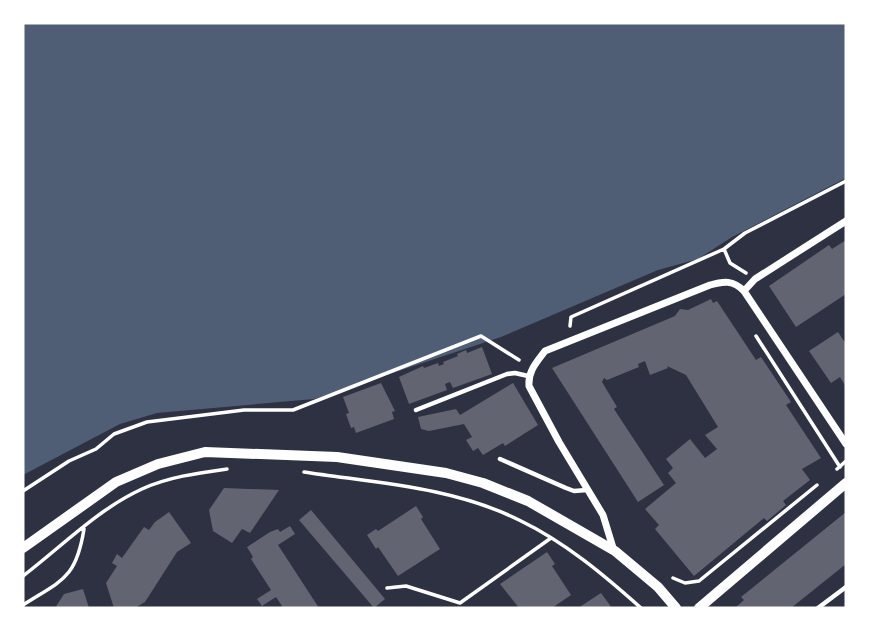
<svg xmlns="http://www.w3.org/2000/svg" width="869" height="631" viewBox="0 0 869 631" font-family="'Playfair Display',serif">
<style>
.water{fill:#4f5d75}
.building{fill:#626471}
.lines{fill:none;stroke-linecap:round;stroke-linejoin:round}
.path{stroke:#fff;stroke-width:3.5}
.service{stroke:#fff;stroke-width:4.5}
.minor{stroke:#fff;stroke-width:7}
.tertiary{stroke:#fff;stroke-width:10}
</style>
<rect width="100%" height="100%" fill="#2d3142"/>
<path class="water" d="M23 23H846V178L732 237 698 259 658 270 501 337 314 399 157 413 120 424 23 475Z"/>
<path class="building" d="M846 240V294L796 327 769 286 829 245 832 249Z
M711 299 713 303 717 301 756 360 761 357 791 402 786 405 821 458 802 469 810 480 783 501 786 505 767 521 764 518 694 576 655 529 659 525 645 509 676 483 668 473 673 468 666 459 690 439 705 458 717 449 705 435 718 427 686 375 667 366 668 368 650 375 645 361 638 364 639 367 607 380 604 378 602 382 617 407 614 409 664 485 638 502 552 368 675 316 680 309 688 310Z
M838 332 846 344V387L840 377 831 383 809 351Z
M482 347 492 374 453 388 450 382 445 384 447 390 409 404 399 377 423 366 424 368 438 363 439 366 444 364 443 362 458 356 457 354 466 350 467 353Z
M381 383 395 411 392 412 394 419 356 433 354 427 351 428 346 414 349 413 343 397Z
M513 383 538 425 505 446 503 443 483 455 478 448 473 451 466 440 472 437 464 424 429 431 421 429 418 417 456 409 460 415Z
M224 488 279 490 250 533 242 529 232 543 213 531 209 510Z
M416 506 423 517 421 519 440 549 398 576 378 547 376 549 367 535 376 529 378 531Z
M311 510 385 599 374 608 299 520Z
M169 512 191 543 177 552 145 602 135 608H114L106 583 117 566 112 563 117 554 122 558 144 527 149 530 155 522Z
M846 512V564L791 608H735L744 600 741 597Z
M290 526 295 534 278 545 319 608H279L282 606 276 597 262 606 257 599 271 590 251 559 253 557 247 547 270 532 278 529 280 532Z
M547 552 555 564 552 566 571 595 552 608H519L500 584Z
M83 589 89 608H55L64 594Z
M601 593 612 608H578Z"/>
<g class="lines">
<path class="path" d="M724 249 745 233 846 181
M570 326 571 317 724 249 730 263 746 273
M756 336 840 467
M837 469 846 461
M304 472C376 483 453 487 519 520 565 542 604 575 641 608
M23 491 69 461 96 449 114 434 147 422 244 410H293L481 336 519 360
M23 576C61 547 98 509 142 489 168 477 198 473 227 469
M673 578 685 583 699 581 817 485
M387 588 406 586 460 603 551 538
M23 605C62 580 76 579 84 529"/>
<path class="service" d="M416 410 507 374 515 373 528 376
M500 459 566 488 574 491 587 490
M818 608 846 587"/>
<path class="minor" d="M744 291 755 279 846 221
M614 551 603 515 559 442 529 386C528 371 536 363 545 351L710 285C724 281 733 280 744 291L846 444"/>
<path class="tertiary" d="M23 548 116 482 158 464 205 452 337 457 446 473 483 483 528 501 615 551 658 587 676 608
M699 608 846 483"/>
</g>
<rect width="869" height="631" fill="none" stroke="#ffffff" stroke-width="49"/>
</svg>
